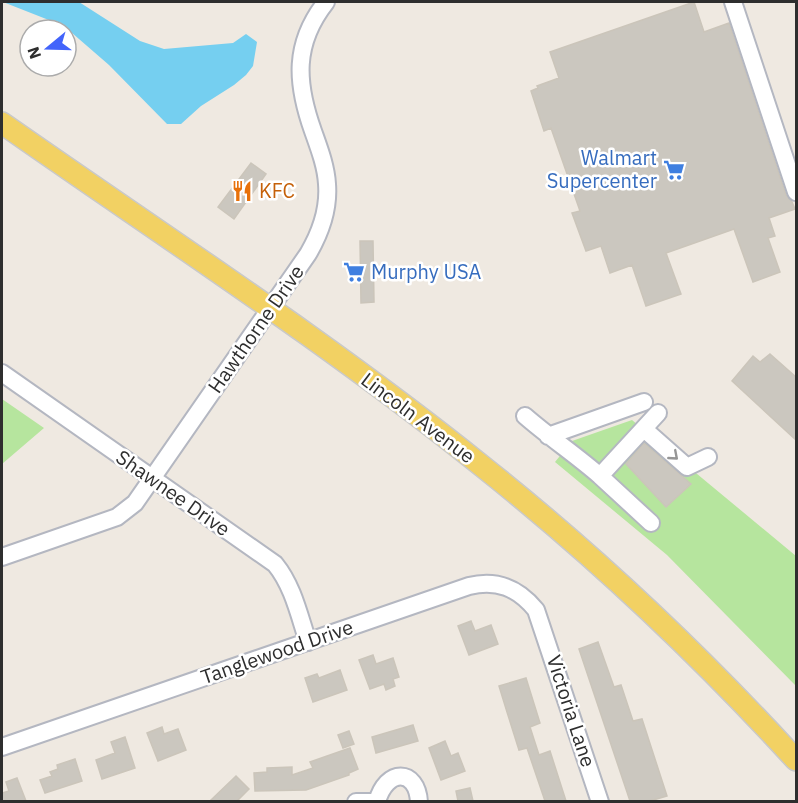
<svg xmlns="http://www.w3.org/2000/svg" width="798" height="803" viewBox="0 0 798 803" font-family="'IBM Plex Sans',sans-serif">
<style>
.green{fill:#b6e59e}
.water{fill:#75cff0}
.building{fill:#cbc7bf;stroke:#cbc5ba;stroke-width:1.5}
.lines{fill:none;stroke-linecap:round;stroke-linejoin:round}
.minor-casing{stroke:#b4b7c1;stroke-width:20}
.major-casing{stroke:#c9c9c9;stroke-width:24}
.minor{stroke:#fff;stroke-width:16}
.major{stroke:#f2d163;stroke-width:21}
.oneway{stroke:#969696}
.labels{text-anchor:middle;stroke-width:5;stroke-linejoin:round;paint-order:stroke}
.shop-label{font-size:20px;fill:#366cbe;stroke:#fff;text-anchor:end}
.food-label{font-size:20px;fill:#c56008;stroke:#fff;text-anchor:start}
.street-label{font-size:20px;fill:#2e2e2e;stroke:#fff}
</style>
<rect width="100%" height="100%" fill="#efe9e1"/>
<path class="green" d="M2 399 44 428 2 464Z
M632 420 796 556V686L667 555 555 462 572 441Z"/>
<path class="water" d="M3 2H79L140 41 164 49 233 43 246 34 257 42 253 66 246 75 234 85 201 106 181 124H167L109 65 64 26Z"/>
<path class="building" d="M694 2 704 32 729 23 786 195 792 202 795 209 769 218 775 236 768 238 780 272 753 282 734 229 666 253 681 294 646 306 632 265 610 273 601 246 586 251 572 213 580 211 551 128 544 131 531 91 538 88 537 86 559 78 550 52Z
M251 163 266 174 234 219 218 207Z
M360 241H373L374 302 361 303Z
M770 354 796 377V440L732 381 753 356 760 362Z
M644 443 691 484 666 507 626 464Z
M471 621 475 631 491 625 498 644 469 655 458 626Z
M598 642 614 687 621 685 633 721 642 719 667 796 650 801H630L579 649Z
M373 655 376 664 393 658 399 677 393 679 395 686 386 690 384 684 370 689 359 660Z
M340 670 347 690 313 702 305 678 317 674 319 678Z
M526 678 540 723 530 727 539 755 550 751 566 801H545L527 748 519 750 507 712 499 686Z
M413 725 418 741 376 753 372 737Z
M162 727 164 734 178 729 186 750 158 761 147 733Z
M349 731 354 744 343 748 338 735Z
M125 737 135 768 102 779 96 760 115 753 111 742Z
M445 741 451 756 458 753 465 771 441 780 429 748Z
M350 748 358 769 349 773V775L306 790 255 791 254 773 267 772V768L292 767V775L313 768 310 762Z
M75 759 82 781 45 793 40 780 52 776 50 772 58 769 57 765Z
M236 776 249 789 237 801H210Z
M17 778 26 801H2V793L9 791 6 782Z
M470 788 473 801H458L456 791Z"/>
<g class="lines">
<defs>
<path id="minor" d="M733 2 796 192
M2 373 275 564C293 586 299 615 308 642
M525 416C549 437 576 455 600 476L658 413
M644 429 687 467 708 457
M548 436 644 402
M600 476 651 523
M2 557 117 517 135 503 308 254C321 232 329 209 327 184 326 166 319 148 313 131 296 83 293 44 326 2
M2 747 469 586C497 579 518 588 536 610L600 802
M356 802H376
M377 802C386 768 417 768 419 802"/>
<path id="major" d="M2 123C162 235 329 343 482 466 594 555 699 654 796 760"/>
</defs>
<use href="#minor" class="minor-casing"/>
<use href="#major" class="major-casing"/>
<use href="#minor" class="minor"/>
<use href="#major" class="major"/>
</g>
<defs><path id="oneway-chevron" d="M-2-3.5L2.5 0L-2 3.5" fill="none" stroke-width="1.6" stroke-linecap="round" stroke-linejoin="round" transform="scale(1.5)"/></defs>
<use class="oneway" href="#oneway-chevron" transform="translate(674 456) rotate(41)"/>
<defs>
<symbol id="supermarket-bare" viewBox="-9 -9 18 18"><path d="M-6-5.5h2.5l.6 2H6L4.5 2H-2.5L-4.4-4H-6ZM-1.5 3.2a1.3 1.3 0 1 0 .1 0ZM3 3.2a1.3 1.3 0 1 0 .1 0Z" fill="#3f7fe0" stroke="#fff" stroke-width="2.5" paint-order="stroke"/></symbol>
<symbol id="restaurant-bare" viewBox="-9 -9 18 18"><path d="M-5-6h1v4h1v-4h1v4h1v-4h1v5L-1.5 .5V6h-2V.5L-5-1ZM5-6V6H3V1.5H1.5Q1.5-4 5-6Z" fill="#e8710a" stroke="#fff" stroke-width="2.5" paint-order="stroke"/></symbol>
</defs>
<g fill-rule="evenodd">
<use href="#supermarket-bare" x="659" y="155" width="30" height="30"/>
<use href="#restaurant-bare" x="227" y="176" width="30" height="30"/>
<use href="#supermarket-bare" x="339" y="257" width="30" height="30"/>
</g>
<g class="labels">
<g class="shop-label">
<text x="657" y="165">Walmart<tspan x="657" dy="23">Supercenter</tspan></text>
<text x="371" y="279" text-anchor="start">Murphy USA</text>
</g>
<g class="food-label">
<text x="259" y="198">KFC</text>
</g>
<g class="street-label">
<text transform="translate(256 329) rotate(-55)" y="7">Hawthorne Drive</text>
<text transform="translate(418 418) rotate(37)" y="7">Lincoln Avenue</text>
<text transform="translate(173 493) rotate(35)" y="7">Shawnee Drive</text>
<text transform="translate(277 652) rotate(-19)" y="7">Tanglewood Drive</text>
<text transform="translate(571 711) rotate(72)" y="7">Victoria Lane</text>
</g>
</g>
<rect width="798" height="803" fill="none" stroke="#2e2e2e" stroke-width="6"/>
<g transform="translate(48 48) rotate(251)"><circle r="28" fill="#ffffff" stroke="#ababab" stroke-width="1.5"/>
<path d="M0-4.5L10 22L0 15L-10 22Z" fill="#4264fb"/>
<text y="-9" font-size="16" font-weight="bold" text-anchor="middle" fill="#2e2e2e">N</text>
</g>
</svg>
